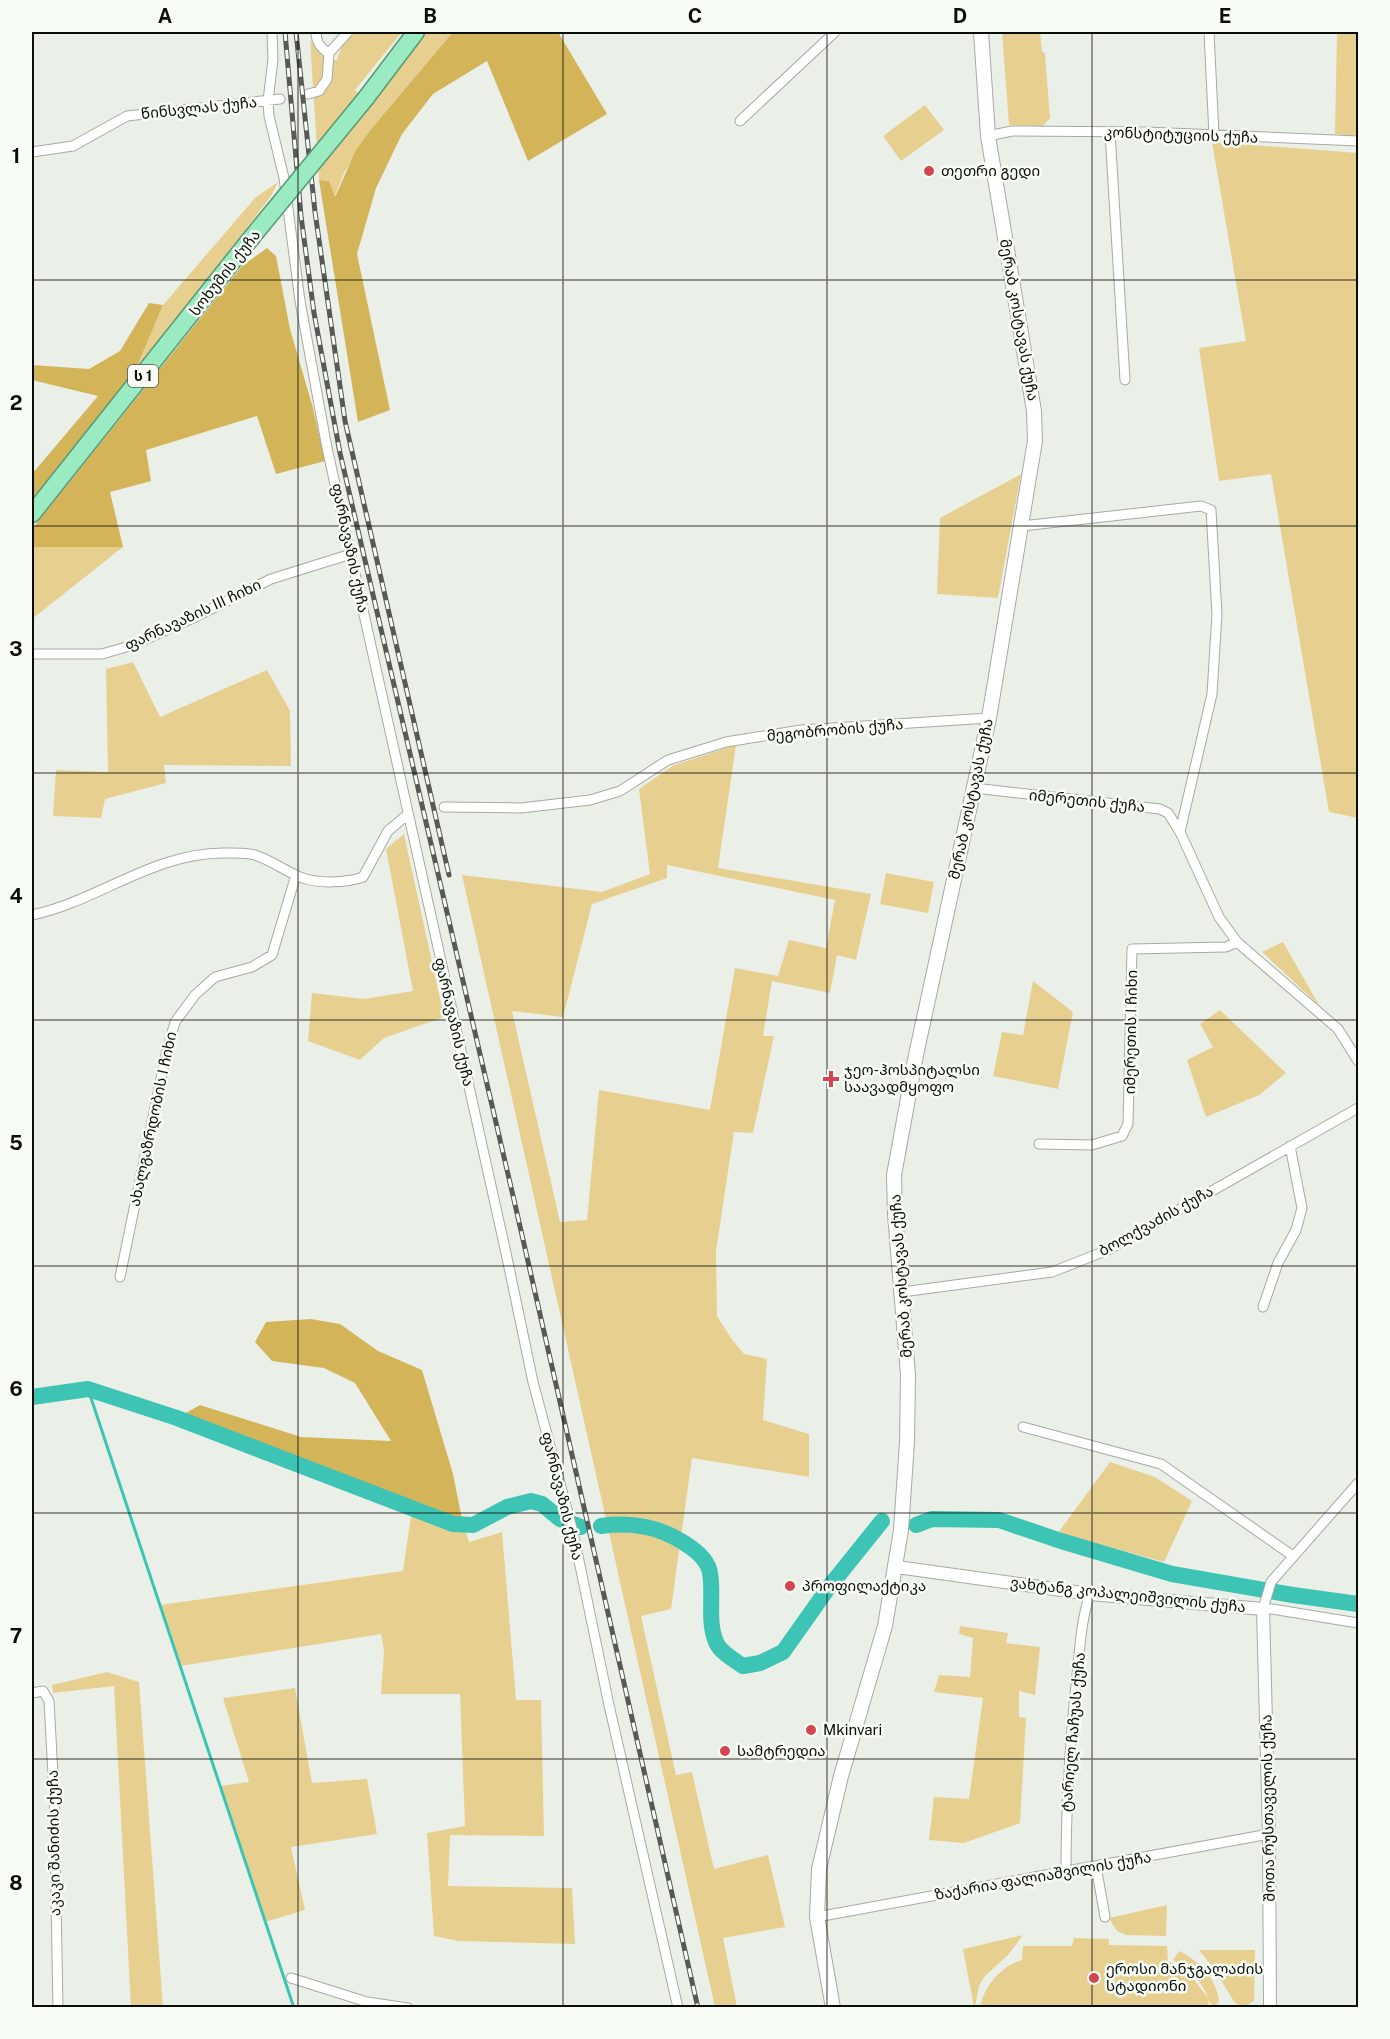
<svg xmlns="http://www.w3.org/2000/svg" width="1390" height="2039" viewBox="0 0 1390 2039" font-family="'Public Sans','Noto Sans Georgian',sans-serif">
<style>
.green{fill:#e7d08f;fill-rule:evenodd}
.forest{fill:#d4b459}
.lines{fill:none;stroke-linecap:round;stroke-linejoin:round}
.stream{stroke:#3dc4b4;stroke-width:3}
.river{stroke:#3dc4b4;stroke-width:16}
.minor-casing{stroke:#a5aba3;stroke-width:11}
.tertiary-casing{stroke:#a5aba3;stroke-width:14}
.secondary-casing{stroke:#a5aba3;stroke-width:16}
.trunk-casing{stroke:#579977;stroke-width:19}
.minor{stroke:#fff;stroke-width:9}
.tertiary{stroke:#fff;stroke-width:12}
.secondary{stroke:#fff;stroke-width:14}
.trunk{stroke:#9aeac2;stroke-width:16}
.rail-casing{stroke:#565955;stroke-width:5}
.rail{stroke:#f7fdf5;stroke-width:3;stroke-dasharray:9;stroke-linecap:butt}
.trunk-bridge-casing{stroke:#579977;stroke-width:19;stroke-linecap:butt}
.trunk-bridge{stroke:#9aeac2;stroke-width:16}
.grid{fill:none;stroke:#0b0d0a;stroke-width:1.5;stroke-opacity:0.55}
.poi-dot{fill:#d54551;stroke:#f7fdf5;stroke-width:2}
.labels{text-anchor:middle;stroke-width:5;stroke-linejoin:round;paint-order:stroke}
.shield{fill:#f7fdf5;stroke:#525550;stroke-width:1.5}
.shield-label{font-size:14px;font-weight:bold;fill:#0b0d0a}
.street-label{font-size:15px;fill:#0b0d0a;stroke:#f7fdf5}
.poi-label{font-size:15px;fill:#0b0d0a;stroke:#f7fdf5;text-anchor:start}
.neatline{fill:none;stroke:#0b0d0a;stroke-width:2}
.grid-label{font-size:20px;text-anchor:middle;font-weight:bold;fill:#0b0d0a}
</style>
<rect width="100%" height="100%" fill="#eaf0e8"/>
<path class="green" d="M356 32H402L355 90 369 103 423 32H453L372 128 344 173 334 198 329 181 319 180 310 40 326 60H337L342 45Z
M1002 32H1040L1042 52 1045 53 1050 118 1043 126 1009 125Z
M1337 32H1358V136L1335 134Z
M925 105 944 130 901 161 883 136Z
M1212 142 1358 153V818L1329 812 1271 474 1219 481 1199 348 1246 341Z
M278 182 271 196 130 383 163 305 256 197Z
M1021 474 998 598 937 594 940 518Z
M32 547H123L32 619Z
M133 662 160 717 267 670 290 711 291 766 164 765 166 783 105 799 101 818 53 816 56 770 108 772 106 669Z
M736 745 718 868 871 894 856 960 837 955 830 993 772 981 763 1036H774L753 1133 734 1132 716 1251 717 1316 731 1338 744 1354 767 1359 763 1420 809 1434V1477L692 1458 671 1609 641 1616 676 1775 692 1772 714 1869 768 1855 785 1927 723 1938 737 2007H715L462 875 602 892 650 874 639 789 674 765ZM667 865 835 900 826 948 789 940 778 976 735 968 710 1110 599 1090 587 1220 560 1222 512 1011 563 1017 592 904 667 878Z
M404 834 444 1017 384 1038 360 1060 308 1041 312 993 364 999 413 991 386 849Z
M886 873 934 882 928 913 880 904Z
M1283 942 1319 1005 1262 952Z
M1033 981 1073 1012 1058 1089 993 1076 1002 1032 1023 1035Z
M1220 1010 1286 1073 1259 1095 1206 1117 1187 1060 1213 1047 1200 1024Z
M1110 1462 1155 1477 1192 1501 1164 1562 1058 1533Z
M412 1509 453 1524H463L469 1542 502 1532 516 1700H541L544 1836 450 1835 448 1886 572 1888 575 1944 459 1941 434 1936 427 1833 465 1826 460 1694H381L384 1651 381 1634 180 1666 160 1605 403 1571Z
M960 1626 1008 1633 1006 1643 1040 1647 1035 1695 1019 1691V1717L1026 1718 1020 1823 964 1843 929 1840 934 1797 969 1799 983 1698 934 1692 939 1675 970 1677 973 1638 959 1634Z
M107 1672 139 1682 163 2007H131L114 1686 53 1693 52 1685Z
M295 1688 312 1783 367 1779 377 1834 291 1847 305 1910 265 1922 220 1786 249 1782 223 1698Z
M1167 1905 1166 1936 1126 1935 1117 1931 1109 1918Z
M1023 1935 1008 1955 984 1977 979 1986 975 2007H974L963 1949Z
M1074 1938 1109 1939V1945L1167 1946 1168 1961 1187 1970 1208 1998C1202 1980 1189 1970 1173 1960L1179 1951C1198 1960 1217 1979 1219 2001L1216 2005H1212L1208 2000 1210 2008 980 2007C985 1985 1000 1967 1022 1960L1023 1946H1072Z
M1199 1950H1255L1254 2001 1244 2007 1235 2003 1214 1969Z"/>
<path class="forest" d="M453 32H558L607 114 528 161 487 61 433 94 402 134 376 188 357 254 390 410 358 422 319 180 329 181 335 197 356 150 372 128Z
M267 248 276 256 290 329 313 408 325 461 276 474 257 416 146 450 151 481 110 492 123 547H32V529L242 266Z
M149 303 163 305 130 383 32 504V474L98 396 32 380V365L89 369 120 351Z
M311 1319 340 1324 378 1351 422 1370 453 1474 463 1524H453L443 1520 177 1418 200 1405 301 1437 391 1441 355 1383 324 1368 272 1361 255 1342 266 1322Z"/>
<g class="lines">
<path class="stream" d="M88 1389 294 2008"/>
<path class="river" d="M32 1397 88 1389 177 1418 453 1524 473 1525 507 1507 531 1501 542 1504 560 1519 581 1527
M916 1525 932 1519 999 1520 1061 1541 1172 1574 1293 1595 1358 1604
M601 1526C616 1524 631 1524 646 1527 667 1531 707 1551 710 1573 714 1596 707 1621 716 1642 720 1652 734 1660 743 1666L760 1663 783 1652 829 1587 882 1521"/>
<defs>
<path id="minor" d="M272 32 273 59 268 101 269 116 284 178 300 301 327 448 506 1253 533 1382 573 1532 609 1705 678 2008
M316 32C316 42 320 48 329 53
M1209 32 1214 135
M308 94 319 91 327 79 329 53 348 32
M740 121 835 32
M1110 132 1125 380
M988 136 1012 131 1146 132 1358 141
M32 152 73 146 127 116 280 99
M1022 526 1201 506 1211 510 1217 614 1212 694 1180 832
M32 654H102L133 645 193 618 271 579 351 554
M974 788 1160 809 1168 813 1180 832 1219 917 1237 942 1338 1029 1358 1061
M444 807 521 808 590 800 620 791 668 760 726 742 801 730 989 718
M32 915C98 901 153 853 223 853 232 853 246 852 255 855 271 860 285 871 300 877 317 884 347 883 363 877L388 831 408 814
M1039 1144 1092 1145 1122 1136 1128 1124 1132 949 1226 947 1237 942
M120 1277 166 1054 175 1022 195 995 215 977 252 967 272 955 296 875
M902 1292 1052 1272 1108 1250 1358 1108
M1263 1307 1278 1263 1296 1230 1302 1208 1290 1146
M1023 1427 1161 1464 1293 1556
M1358 1483 1271 1582 1263 1609H1272L1358 1623
M32 1693 43 1691 49 1701 54 1793 58 2008
M1096 1866 1105 1917
M1066 1872C1066 1806 1070 1741 1077 1675 1080 1648 1081 1620 1090 1594
M817 1917 1269 1834
M291 1978 367 2002 408 2008"/>
<path id="tertiary" d="M897 1567 1090 1594 1263 1609 1269 1834 1270 2008"/>
<path id="secondary" d="M833 2008 817 1917 819 1869 841 1776 885 1626 901 1530 907 1442 908 1375 895 1214 894 1175 916 1055 989 718 1035 441 1034 411 988 136 981 32"/>
<path id="trunk" d="M366 98 416 32
M32 514 252 237"/>
</defs>
<use href="#minor" class="minor-casing"/>
<use href="#tertiary" class="tertiary-casing"/>
<use href="#secondary" class="secondary-casing"/>
<use href="#trunk" class="trunk-casing"/>
<use href="#minor" class="minor"/>
<use href="#tertiary" class="tertiary"/>
<use href="#secondary" class="secondary"/>
<use href="#trunk" class="trunk"/>
<defs>
<path id="rail" d="M285 32 301 216 314 313 340 453 514 1200 698 2008
M296 32 315 212 345 421 449 875"/>
</defs>
<use href="#rail" class="rail-casing"/>
<use href="#rail" class="rail"/>
<defs>
<path id="trunk-bridge" d="M252 237 366 98"/>
</defs>
<use href="#trunk-bridge" class="trunk-bridge-casing"/>
<use href="#trunk-bridge" class="trunk-bridge"/>
</g>
<path class="grid" d="M298 32V2008M563 32V2008M827 32V2008M1092 32V2008M32 280H1358M32 526H1358M32 773H1358M32 1020H1358M32 1266H1358M32 1513H1358M32 1759H1358"/>
<g class="poi-dot">
<circle cx="929" cy="171" r="6"/>
<path d="M828 1070h6v6h6v6h-6v6h-6v-6h-6v-6h6z"/>
<circle cx="790" cy="1586" r="6"/>
<circle cx="811" cy="1730" r="6"/>
<circle cx="725" cy="1751" r="6"/>
<circle cx="1094" cy="1978" r="6"/>
</g>
<g class="labels">
<rect class="shield" x="128" y="365" width="30" height="22" rx="4.5"/>
<g class="shield-label">
<text x="143" y="381">ს 1</text>
</g>
<g class="street-label">
<text transform="translate(199 108) rotate(-6)" y="5">წინსვლას ქუჩა</text>
<text transform="translate(1181 135) rotate(2)" y="5">კონსტიტუციის ქუჩა</text>
<text transform="translate(225 273) rotate(-52)" y="5">სოხუმის ქუჩა</text>
<text transform="translate(1019 320) rotate(80)" y="5">მერაბ კოსტავას ქუჩა</text>
<text transform="translate(350 548) rotate(78)" y="5">ფარნავაზის ქუჩა</text>
<text transform="translate(193 615) rotate(-25)" y="5">ფარნავაზის III ჩიხი</text>
<text transform="translate(835 730) rotate(-5)" y="5">მეგობრობის ქუჩა</text>
<text transform="translate(971 799) rotate(-78)" y="5">მერაბ კოსტავას ქუჩა</text>
<text transform="translate(1087 801) rotate(6)" y="5">იმერეთის ქუჩა</text>
<text transform="translate(454 1022) rotate(77)" y="5">ფარნავაზის ქუჩა</text>
<text transform="translate(1131 1032) rotate(-89)" y="5">იმერეთის I ჩიხი</text>
<text transform="translate(153 1119) rotate(-78)" y="5">ახალგაზრდობის I ჩიხი</text>
<text transform="translate(1156 1221) rotate(-29)" y="5">ბოლქვაძის ქუჩა</text>
<text transform="translate(901 1276) rotate(-94)" y="5">მერაბ კოსტავას ქუჩა</text>
<text transform="translate(562 1496) rotate(76)" y="5">ფარნავაზის ქუჩა</text>
<text transform="translate(1128 1595) rotate(6)" y="5">ვახტანგ კოპალეიშვილის ქუჩა</text>
<text transform="translate(1073 1732) rotate(-85)" y="5">ტარიელ ჩაჩუას ქუჩა</text>
<text transform="translate(1268 1808) rotate(-91)" y="5">შოთა რუსთაველის ქუჩა</text>
<text transform="translate(54 1843) rotate(-91)" y="5">აკაკი შანიძის ქუჩა</text>
<text transform="translate(1043 1876) rotate(-10)" y="5">ზაქარია ფალიაშვილის ქუჩა</text>
</g>
<g class="poi-label">
<text x="941" y="176">თეთრი გედი</text>
<text x="844" y="1075">ჯეო-ჰოსპიტალსი<tspan x="844" dy="17">საავადმყოფო</tspan></text>
<text x="802" y="1591">პროფილაქტიკა</text>
<text x="823" y="1735">Mkinvari</text>
<text x="737" y="1756">სამტრედია</text>
<text x="1106" y="1974">ეროსი მანჯგალაძის<tspan x="1106" dy="17">სტადიონი</tspan></text>
</g>
</g>
<rect width="1390" height="2039" fill="none" stroke="#f7fdf5" stroke-width="66"/>
<rect x="33" y="33" width="1324" height="1973" class="neatline"/>
<g class="grid-label">
<text x="165" y="23">A</text>
<text x="430" y="23">B</text>
<text x="695" y="23">C</text>
<text x="960" y="23">D</text>
<text x="1225" y="23">E</text>
<text x="16" y="163">1</text>
<text x="16" y="410">2</text>
<text x="16" y="656">3</text>
<text x="16" y="903">4</text>
<text x="16" y="1150">5</text>
<text x="16" y="1396">6</text>
<text x="16" y="1643">7</text>
<text x="16" y="1890">8</text>
</g>
</svg>
